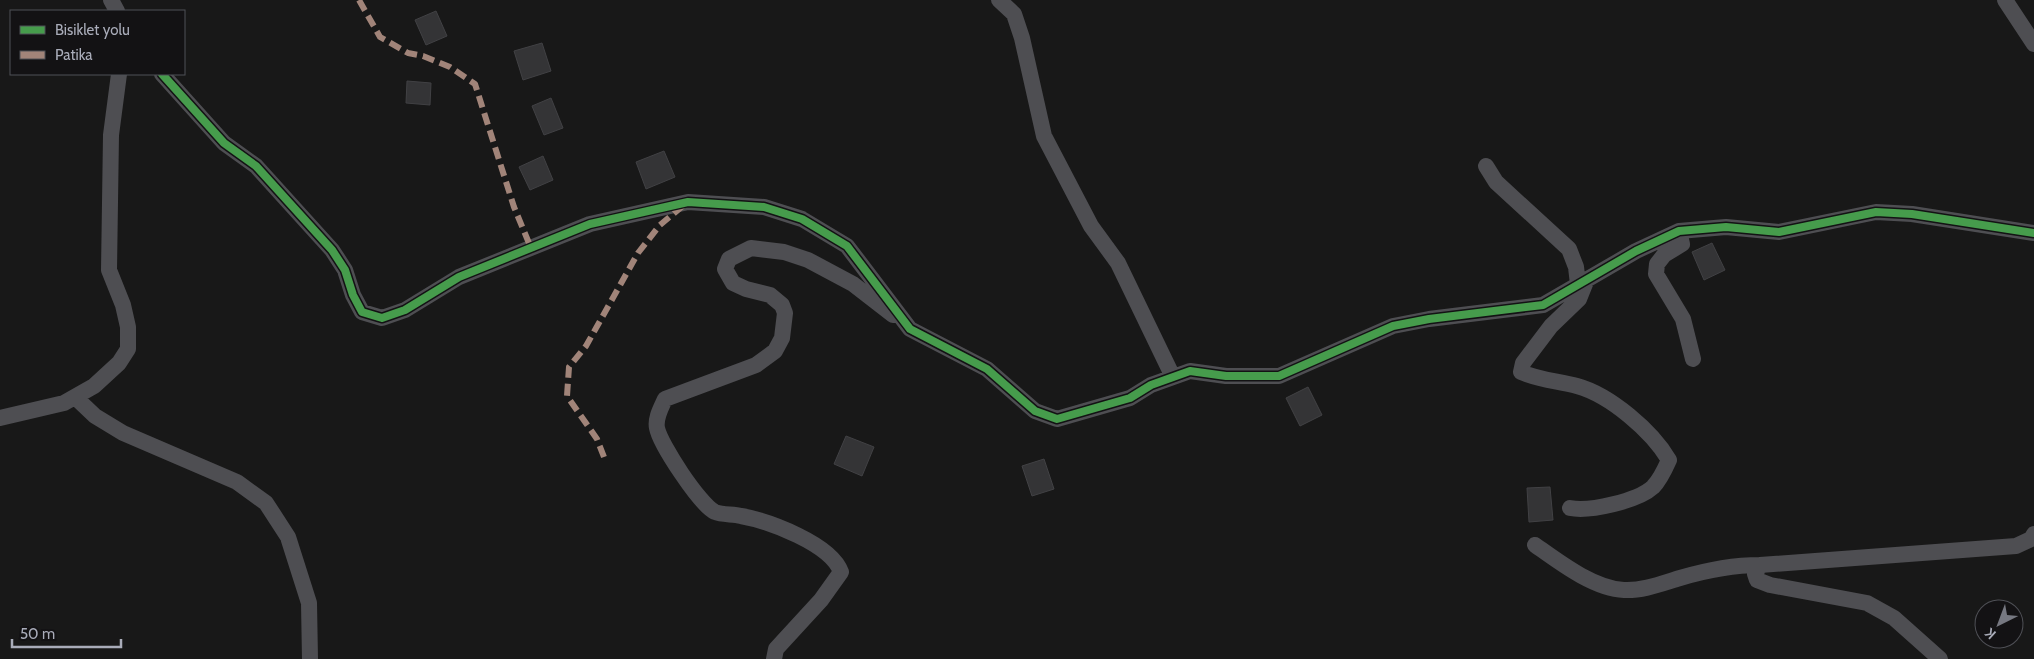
<svg xmlns="http://www.w3.org/2000/svg" width="2034" height="659" viewBox="0 0 2034 659" font-family="Cabin,sans-serif">
<style>
.building{fill:#343436;stroke:#414144}
.lines{fill:none;stroke-linecap:round;stroke-linejoin:round}
.street{stroke:#4e4e52;stroke-width:16}
.quiet{stroke:#a18479;stroke-width:6;stroke-dasharray:12 6;stroke-linecap:butt}
.cycleway-casing{stroke:#131214;stroke-width:11}
.cycleway{stroke:#469c4c;stroke-width:8}
</style>
<rect width="100%" height="100%" fill="#181818"/>
<path class="building" d="M436 11 447 36 426 45 415 20Z
M542 43 551 71 523 80 514 51Z
M407 81 431 83 430 105 406 103Z
M551 98 563 128 544 135 532 106Z
M664 151 675 177 646 189 636 162Z
M543 156 553 180 530 190 519 167Z
M1712 243 1725 270 1704 280 1692 252Z
M1308 387 1322 415 1300 426 1286 398Z
M846 436 874 447 862 476 834 464Z
M1044 459 1054 489 1032 496 1022 466Z
M1550 487 1553 520 1529 522 1527 488Z"/>
<g class="lines">
<path class="street" d="M111 0 117 11
M999 0 1014 14 1022 38 1044 136 1091 226 1118 263 1173 377
M2005 0 2034 44
M162 74 224 143 256 166 332 250 345 270 353 295 362 312 382 318 405 310 459 277 590 224 688 202 764 207 802 219 847 246 910 329 987 369 1035 411 1057 419 1130 398 1151 385 1190 371 1226 376H1279L1393 326 1429 319 1543 305 1636 251 1679 231 1726 227 1779 232 1876 212 1912 214 2034 233
M1486 166 1496 182 1569 249 1576 267 1578 284
M1679 231 1682 244 1664 255 1657 264 1656 274 1683 319 1693 359
M75 397 95 416 123 433 237 482 266 503 288 537 309 603 310 659
M0 418 64 403 94 386 119 363 128 349V327L123 305 109 270 111 135 119 74
M1570 508C1589 512 1638 501 1653 487 1660 480 1665 469 1669 460 1652 431 1610 395 1577 386 1558 381 1539 380 1521 372L1523 363 1551 326 1579 299 1587 279
M1535 545C1559 562 1594 589 1624 590 1643 591 1663 583 1680 578 1707 570 1733 565 1760 565
M774 659 776 649 821 600 841 572C831 544 769 521 741 516 733 514 722 515 715 512 700 505 660 444 657 428 655 418 661 408 665 399L756 365 775 351 782 338 785 313 782 305 770 295 746 289 733 283 725 269 729 259 751 248 784 252 808 260 853 284 893 315
M1940 659 1894 618 1867 603 1770 585 1757 580 1755 574 1760 565 2016 546 2031 539 2034 534"/>
<path class="quiet" d="M359 0 380 37 408 53 423 56 450 67 475 84 514 207 531 248
M604 457 597 439 567 396 569 367 586 346 638 253 660 225 684 205"/>
<defs>
<path id="cycleway" d="M162 74 224 143 256 166 332 250 345 270 353 295 362 312 382 318 405 310 459 277 590 224 688 202 764 207 802 219 847 246 910 329 987 369 1035 411 1057 419 1130 398 1151 385 1190 371 1226 376H1279L1393 326 1429 319 1543 305 1636 251 1679 231 1726 227 1779 232 1876 212 1912 214 2034 233"/>
</defs>
<use href="#cycleway" class="cycleway-casing"/>
<use href="#cycleway" class="cycleway"/>
</g>
<rect x="10" y="10" width="175" height="65" fill="#131214" stroke="#4f5056"/>
<rect x="20" y="26" width="25" height="8" fill="#469c4c" stroke="#4f5056"/>
<text x="55" y="35" font-size="15" fill="#a9acb9">Bisiklet yolu</text>
<rect x="20" y="51" width="25" height="8" fill="#a18479" stroke="#4f5056"/>
<text x="55" y="60" font-size="15" fill="#a9acb9">Patika</text>
<g transform="translate(1999 624) rotate(222)"><circle r="24" fill="#131214" stroke="#4f5056"/>
<path d="M0-4L9 19L0 12L-9 19Z" fill="#767881"/>
<text y="-8" font-size="14" font-weight="bold" text-anchor="middle" fill="#a9acb9">K</text>
</g>
<path d="M12 639v8h109v-8" fill="none" stroke="#a9acb9" stroke-width="2.5"/>
<text x="20" y="639" font-size="15" fill="#a9acb9" stroke="#131214" stroke-width="4" paint-order="stroke">50 m</text>
</svg>
